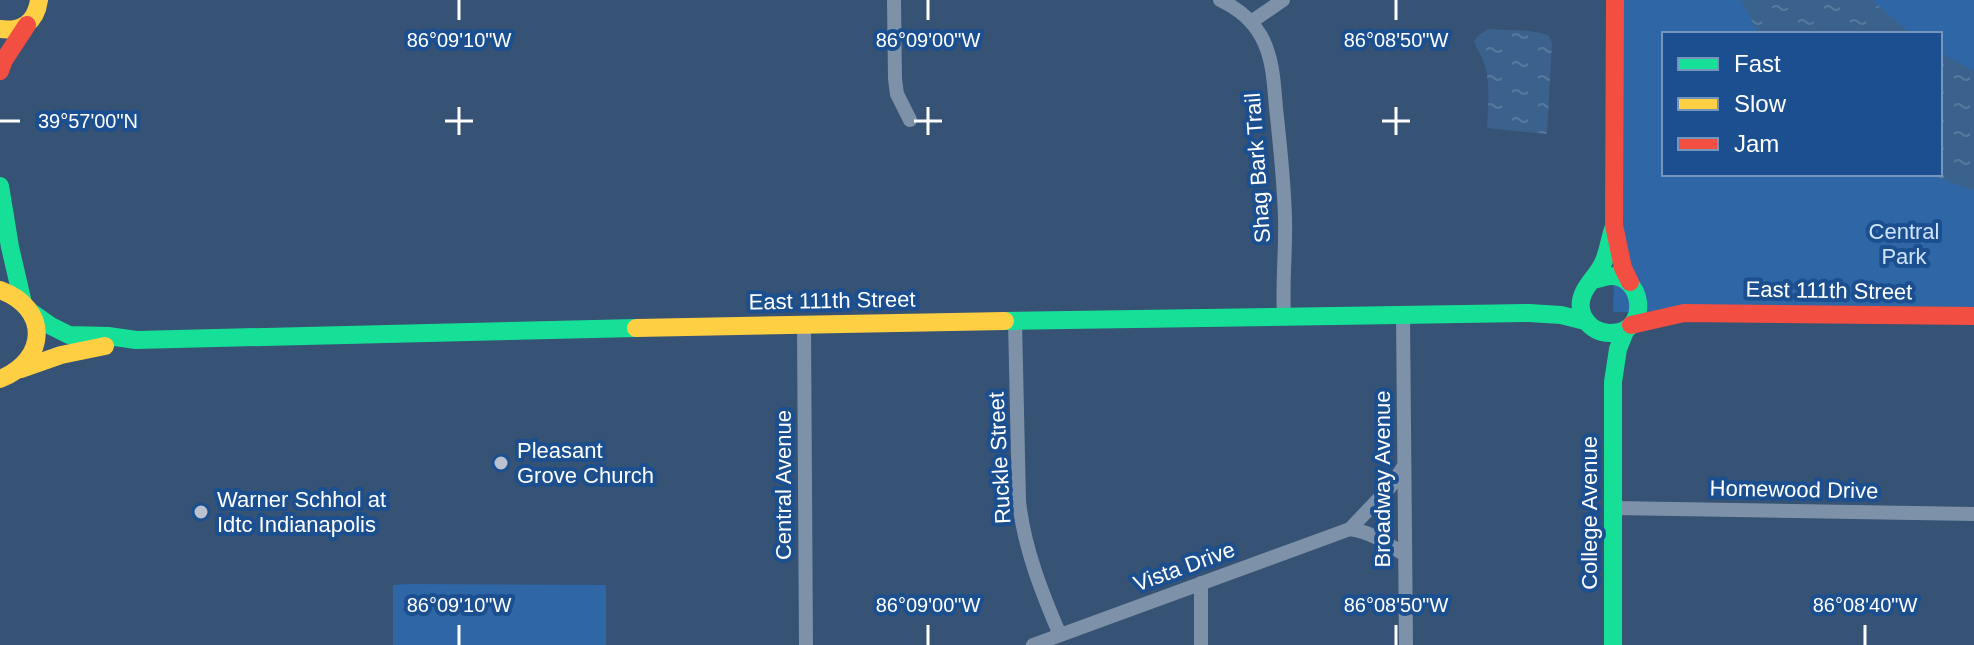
<svg xmlns="http://www.w3.org/2000/svg" width="1974" height="645" viewBox="0 0 1974 645" font-family="Arial,sans-serif">
<style>
.park{fill:#2f66a5;fill-rule:evenodd}
.water{fill:url(#water-ripples)}
.lines{fill:none;stroke-linecap:round;stroke-linejoin:round}
.street{stroke:#7d92a8;stroke-width:14}
.fast{stroke:#16e098;stroke-width:18}
.slow{stroke:#ffcf43;stroke-width:18}
.jam{stroke:#f24e42;stroke-width:18}
.ticks{fill:none;stroke:#fff;stroke-width:3}
.poi-dot{fill:#b9c2ce;stroke:#1b4f8f;stroke-width:3}
.labels{text-anchor:middle;stroke-width:8;stroke-linejoin:round;paint-order:stroke}
.street-label{font-size:22px;fill:#fff;stroke:#1b4f8f}
.park-label{font-size:22px;fill:#cfe3fa;stroke:#1b4f8f}
.poi-label{font-size:22px;fill:#fff;stroke:#1b4f8f;text-anchor:start}
.ticks-label{font-size:20px;text-anchor:middle;fill:#fff;stroke:#1b4f8f;stroke-width:8;stroke-linejoin:round;paint-order:stroke}
</style>
<defs>
<pattern id="water-ripples" width="26" height="14" patternUnits="userSpaceOnUse" patternTransform="scale(2)"><rect width="26" height="14" fill="#3b618d"/><path d="M2 4q2-2 4 0t4 0M15 11q2-2 4 0t4 0" fill="none" stroke="#58799e"/></pattern>
</defs>
<rect width="100%" height="100%" fill="#365274"/>
<path class="park" d="M1622 0H1974V314L1613 312ZM1664 34H1940V174H1664Z
M409 584 606 585V645H393V585Z"/>
<path class="water" d="M1741 0H1872L1911 34H1759Z
M1488 29C1508 31 1530 28 1549 36L1552 43 1547 134 1487 128C1488 107 1491 79 1483 60 1480 53 1476 48 1474 41L1480 34Z
M1940 53 1974 71V191L1930 174H1940Z"/>
<g class="lines">
<path class="street" d="M894 0 895 79 897 94 910 120
M1220 0C1237 8 1252 20 1261 36 1273 57 1274 84 1276 108 1280 144 1284 181 1285 218 1286 251 1282 283 1284 316
M1251 22 1283 0
M1403 314 1406 645
M1015 321 1019 501C1024 548 1042 593 1060 635
M804 325 806 645
M1613 508 1974 514
M1350 529C1371 532 1387 543 1405 555
M1201 583V645
M1033 645 1350 529 1390 487 1404 466"/>
<path class="fast" d="M0 186 10 247 23 303
M1593 280C1599 279 1606 276 1611 276 1642 276 1649 325 1619 332 1610 334 1603 334 1595 329 1588 325 1582 317 1581 309 1578 291 1595 279 1602 265 1608 254 1609 241 1613 229
M31 312 51 326 69 335 108 336 136 340 636 328
M1005 321 1529 313 1561 315 1585 321
M1613 645V382L1618 349 1626 329"/>
<path class="slow" d="M0 29C22 32 36 22 39 0
M0 290C50 308 48 360 0 379
M636 328 1005 321
M21 369 61 355 105 346"/>
<path class="jam" d="M1615 0 1614 225 1623 268 1630 282
M0 71 4 60 27 25
M1631 325 1684 313 1974 316"/>
</g>
<path class="ticks" d="M459 0V20M928 0V20M1396 0V20M459 107V135M928 107V135M1396 107V135M0 121H20M445 121H473M914 121H942M1382 121H1410M459 625V645M928 625V645M1396 625V645M1865 625V645"/>
<g class="poi-dot">
<circle cx="501" cy="463" r="8"/>
<circle cx="201" cy="512" r="8"/>
</g>
<g class="labels">
<g class="street-label">
<text transform="translate(1257 168) rotate(-94)" y="8">Shag Bark Trail</text>
<text transform="translate(1829 290) rotate(1)" y="8">East 111th Street</text>
<text transform="translate(832 300) rotate(-1)" y="8">East 111th Street</text>
<text transform="translate(999 458) rotate(-93)" y="8">Ruckle Street</text>
<text transform="translate(1382 479) rotate(-90)" y="8">Broadway Avenue</text>
<text transform="translate(783 485) rotate(-90)" y="8">Central Avenue</text>
<text transform="translate(1794 489) rotate(1)" y="8">Homewood Drive</text>
<text transform="translate(1589 513) rotate(-90)" y="8">College Avenue</text>
<text transform="translate(1184 566) rotate(-20)" y="8">Vista Drive</text>
</g>
<g class="park-label">
<text x="1904" y="239">Central<tspan x="1904" dy="25">Park</tspan></text>
</g>
<g class="poi-label">
<text x="517" y="458">Pleasant<tspan x="517" dy="25">Grove Church</tspan></text>
<text x="217" y="507">Warner Schhol at<tspan x="217" dy="25">Idtc Indianapolis</tspan></text>
</g>
</g>
<g class="ticks-label">
<text x="459" y="47">86°09'10"W</text>
<text x="928" y="47">86°09'00"W</text>
<text x="1396" y="47">86°08'50"W</text>
<text x="88" y="128">39°57'00"N</text>
<text x="459" y="612">86°09'10"W</text>
<text x="928" y="612">86°09'00"W</text>
<text x="1396" y="612">86°08'50"W</text>
<text x="1865" y="612">86°08'40"W</text>
</g>
<rect x="1662" y="32" width="280" height="144" fill="#1b4f8f" stroke="#7695bc" stroke-width="2"/>
<rect x="1678" y="58" width="40" height="12" fill="#16e098" stroke="#7695bc" stroke-width="2"/>
<text x="1734" y="72" font-size="24" fill="#ffffff">Fast</text>
<rect x="1678" y="98" width="40" height="12" fill="#ffcf43" stroke="#7695bc" stroke-width="2"/>
<text x="1734" y="112" font-size="24" fill="#ffffff">Slow</text>
<rect x="1678" y="138" width="40" height="12" fill="#f24e42" stroke="#7695bc" stroke-width="2"/>
<text x="1734" y="152" font-size="24" fill="#ffffff">Jam</text>
</svg>
